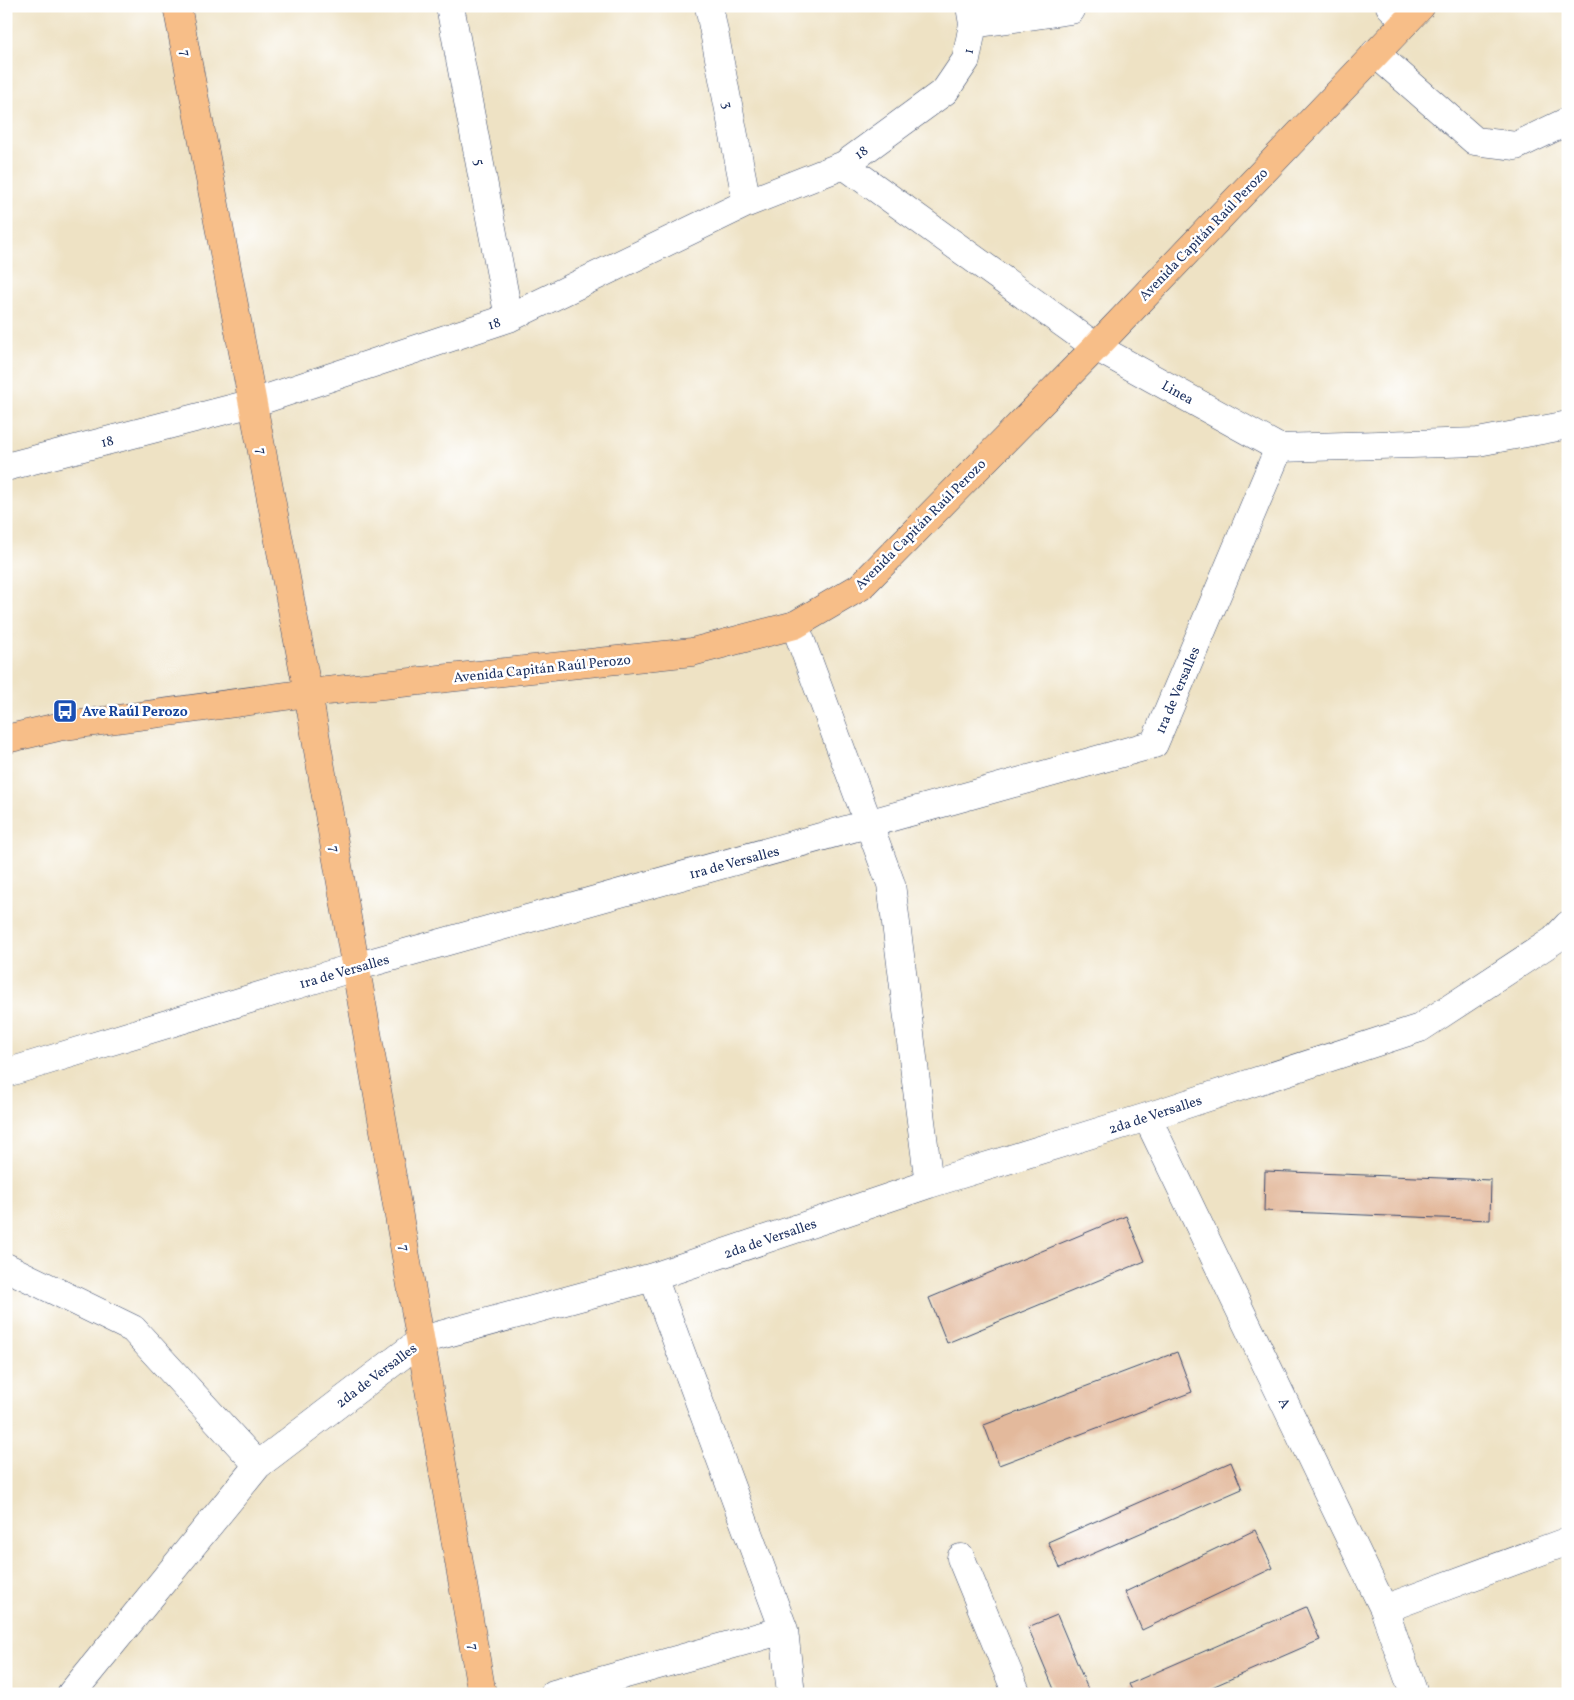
<svg xmlns="http://www.w3.org/2000/svg" width="1574" height="1700" viewBox="0 0 1574 1700" font-family="Vollkorn,serif">
<style>
.building{fill:#e3b99c}
.lines{fill:none;stroke-linecap:round;stroke-linejoin:round}
.minor-casing{stroke:#3b4a6d;stroke-width:29}
.major-casing{stroke:#3b4a6d;stroke-width:29}
.minor{stroke:#fff;stroke-width:28}
.major{stroke:#f7be88;stroke-width:28}
.labels{text-anchor:middle;stroke-width:5;stroke-linejoin:round;paint-order:stroke}
.street-label{font-size:14px;fill:#1b2f5e;stroke:#fff}
.transit-label{font-size:14px;font-weight:bold;fill:#164399;stroke:#fff;text-anchor:start}
</style>
<rect width="100%" height="100%" fill="#fff"/>
<filter id="ink" filterUnits="userSpaceOnUse"><feTurbulence type="fractalNoise" baseFrequency=".02" numOctaves="2"/><feDisplacementMap in="SourceGraphic" scale="10" xChannelSelector="R" yChannelSelector="G"/><feConvolveMatrix kernelMatrix="1 2 1 2 8 2 1 2 1" color-interpolation-filters="sRGB"/></filter>
<filter id="wash" filterUnits="userSpaceOnUse"><feTurbulence type="fractalNoise" baseFrequency=".0096" numOctaves="4" result="noise"/><feDisplacementMap in="SourceGraphic" scale="20" xChannelSelector="R" yChannelSelector="G"/><feGaussianBlur stdDeviation="1.12" result="paint"/><feColorMatrix in="noise" values="0 0 0 0 0 0 0 0 0 0 0 0 0 0 0 0 0 1.4 0 .05"/><feComposite in="paint" operator="in"/></filter>
<g filter="url(#wash)">
<rect width="100%" height="100%" fill="#eee2c4"/>
<g id="blocks">
<path class="building" d="M1265 1171 1491 1180 1490 1220 1264 1211Z
M1126 1216 1145 1261 947 1343 929 1298Z
M1177 1352 1192 1392 999 1465 984 1425Z
M1231 1462 1242 1489 1060 1568 1048 1542Z
M1255 1530 1273 1568 1142 1630 1125 1592Z
M1306 1607 1320 1640 1196 1694H1134L1129 1684Z
M1057 1615 1090 1694H1056L1028 1627Z"/>
</g>
</g>
<g filter="url(#ink)">
<use href="#blocks" fill-opacity="0" stroke="#3b4a6d" stroke-width="1"/>
<g class="lines">
<defs>
<path id="minor" d="M450 6 509 318
M709 6 747 203
M1390 6 1405 21
M973 24 1071 10
M1375 53 1475 141 1516 146 1568 121
M844 165 1096 347 1279 448 1478 442 1568 425
M6 467 253 403 509 318 747 203 844 165 945 91 966 60 973 24 970 6
M795 625 891 884 929 1184
M6 1073 355 967 1154 744 1279 448
M1147 1117 1384 1609 1414 1694
M6 1267 133 1329 258 1465
M653 1277 784 1630 791 1694
M961 1558 1017 1694
M1384 1609 1568 1541
M71 1694 258 1465 422 1340 653 1277 929 1184 1147 1117 1420 1028 1554 940 1568 925
M554 1694 784 1630"/>
<path id="major" d="M177 6 308 693 482 1694
M6 739 58 727 308 693 692 652 795 625 860 587 1096 347 1421 6"/>
</defs>
<use href="#minor" class="minor-casing"/>
<use href="#major" class="major-casing"/>
<use href="#minor" class="minor"/>
<use href="#major" class="major"/>
</g>
</g>
<defs>
<symbol id="bus-square" viewBox="-11 -11 22 22"><rect x="-9" y="-9" width="18" height="18" rx="4" fill="#1a4fb4" stroke="#fff"/><path d="M-5-6H5V4H4V6H2V4H-2V6H-4V4H-5ZM-3.5-4V0h7V-4ZM-3.5 1.2v1.5H-2V1.2ZM2 1.2v1.5H3.5V1.2Z" fill="#fff"/></symbol>
</defs>
<g fill-rule="evenodd">
<use href="#bus-square" x="51" y="697" width="28" height="28"/>
</g>
<g class="labels">
<g class="street-label">
<text transform="translate(968 51) rotate(-78)" y="5">1</text>
<text transform="translate(186 53) rotate(79)" y="5">7</text>
<text transform="translate(728 105) rotate(79)" y="5">3</text>
<text transform="translate(861 152) rotate(-36)" y="5">18</text>
<text transform="translate(480 162) rotate(79)" y="5">5</text>
<text transform="translate(1203 234) rotate(-46)" y="5">Avenida Capitán Raúl Perozo</text>
<text transform="translate(494 323) rotate(-18)" y="5">18</text>
<text transform="translate(1178 392) rotate(29)" y="5">Linea</text>
<text transform="translate(107 441) rotate(-14)" y="5">18</text>
<text transform="translate(262 451) rotate(79)" y="5">7</text>
<text transform="translate(920 524) rotate(-45)" y="5">Avenida Capitán Raúl Perozo</text>
<text transform="translate(542 668) rotate(-6)" y="5">Avenida Capitán Raúl Perozo</text>
<text transform="translate(1177 690) rotate(-67)" y="5">1ra de Versalles</text>
<text transform="translate(335 849) rotate(80)" y="5">7</text>
<text transform="translate(734 862) rotate(-15)" y="5">1ra de Versalles</text>
<text transform="translate(344 971) rotate(-16)" y="5">1ra de Versalles</text>
<text transform="translate(1155 1114) rotate(-18)" y="5">2da de Versalles</text>
<text transform="translate(770 1238) rotate(-19)" y="5">2da de Versalles</text>
<text transform="translate(405 1248) rotate(80)" y="5">7</text>
<text transform="translate(376 1375) rotate(-37)" y="5">2da de Versalles</text>
<text transform="translate(1285 1403) rotate(64)" y="5">A</text>
<text transform="translate(474 1647) rotate(80)" y="5">7</text>
</g>
<g class="transit-label">
<text x="82" y="716">Ave Raúl Perozo</text>
</g>
</g>
<rect width="1574" height="1700" fill="none" stroke="#fff" stroke-width="25"/>
</svg>
